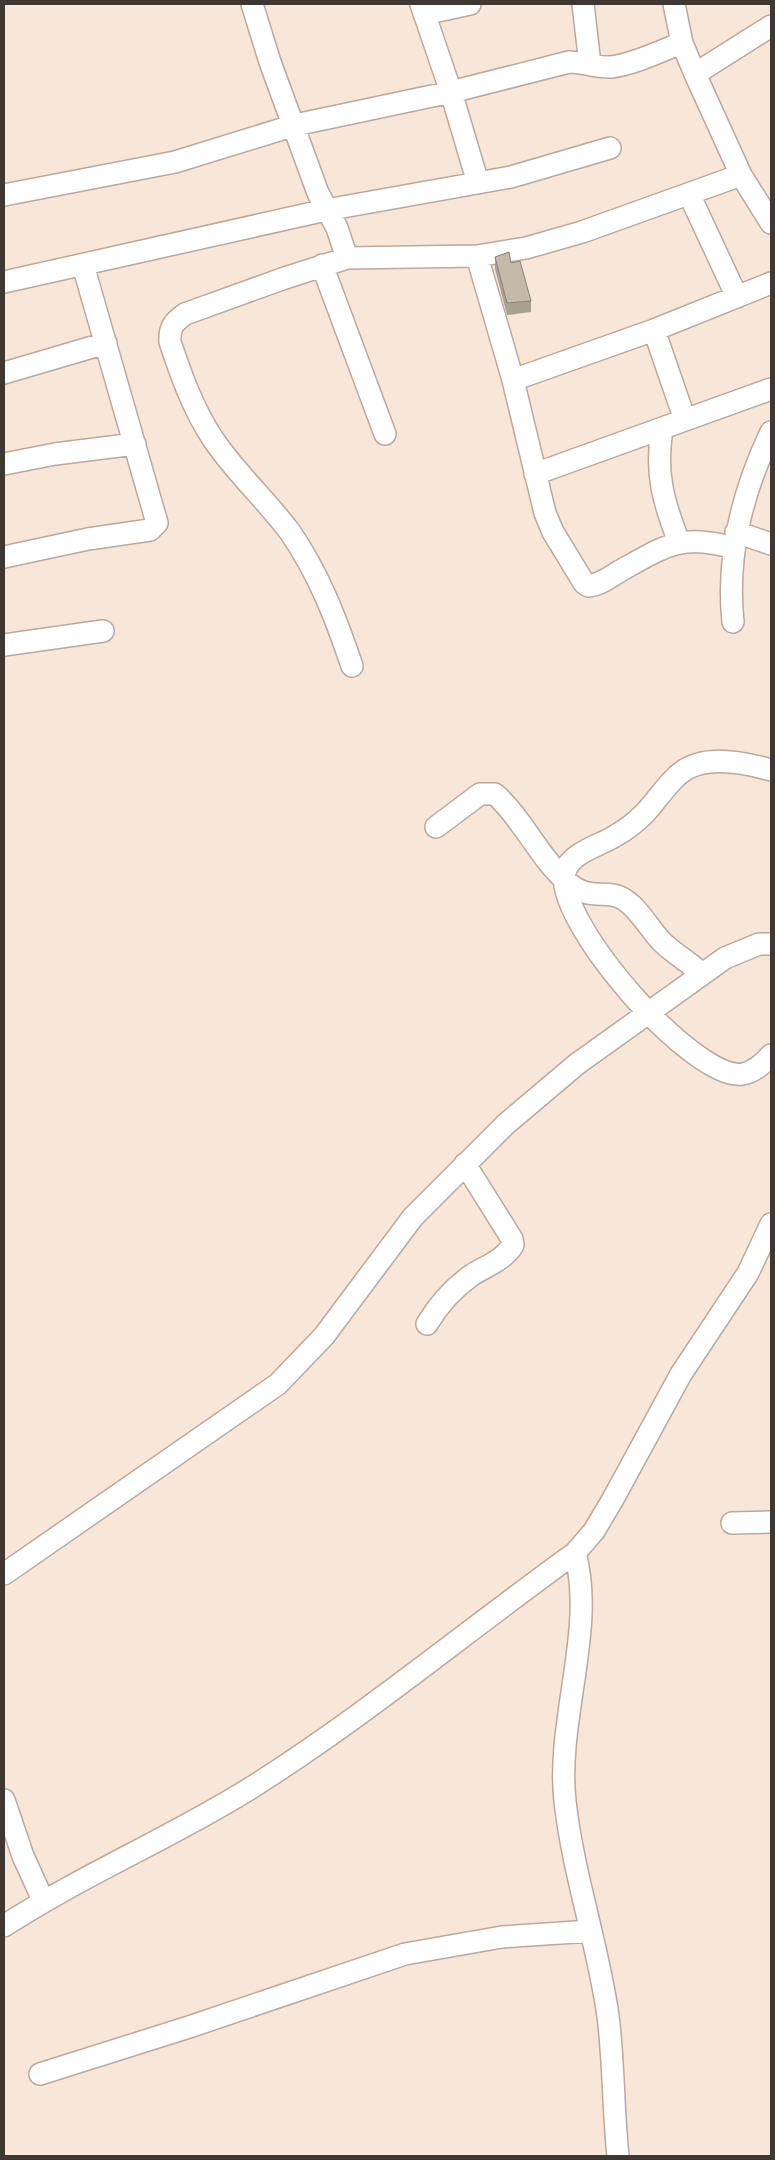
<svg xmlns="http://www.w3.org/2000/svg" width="775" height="2160" viewBox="0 0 775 2160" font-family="Lora,serif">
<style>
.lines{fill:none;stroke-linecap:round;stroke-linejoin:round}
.street-casing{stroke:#baa99c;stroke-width:24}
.street{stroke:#fff;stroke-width:21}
.wall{fill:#a9a091}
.building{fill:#c5baa9;stroke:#8a8276}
</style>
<rect width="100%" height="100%" fill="#f8e6d8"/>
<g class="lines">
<defs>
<path id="street" d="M252 4 270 62 318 193 337 228 347 258
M421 4 451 92 478 183
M583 4 590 64
M674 4 682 43 695 74 771 26
M424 14 470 4
M695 74 741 175 771 223
M689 194 737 297
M4 195 175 162 295 125 451 92 569 62C583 62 597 68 611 67 635 64 660 51 682 43
M477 256 513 380 545 513 553 532 584 583 588 586C600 585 610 577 620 571 665 546 681 533 734 548
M322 265 385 434
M4 282 326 210 511 177 610 148
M654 330 685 420
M4 373 106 343
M513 380 654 330 771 283
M662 429C655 473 663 501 679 542
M4 464 55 454 135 444
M535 474 771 389
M736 532 771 544
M4 557 88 539 150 530 157 523 83 265
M733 622C726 555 742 493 771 432
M4 645 103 631
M352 666C336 619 319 574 290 532 266 500 235 472 213 439 193 409 181 375 170 342 169 327 174 322 185 314L282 279 347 258 477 256 526 248 582 232 741 175
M771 770C743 762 701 753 677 776 665 787 656 801 645 813 636 822 626 830 615 836 601 845 573 852 566 869 547 913 694 1083 743 1074 754 1072 764 1063 771 1055
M436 827 480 794H495C522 818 539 857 565 880 590 904 606 887 625 900 640 910 650 930 663 943 675 954 690 963 702 974
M427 1324C439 1304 453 1288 472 1275 486 1266 504 1260 513 1245L512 1239 465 1164
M732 1523 771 1522
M575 1553C596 1629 556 1721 565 1801 573 1874 598 1944 608 2016 614 2063 613 2110 618 2156
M4 1574 278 1384 324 1336 413 1217 506 1124 577 1064 725 958 759 944H771
M4 1800 23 1856 43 1900
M4 1926C84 1874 173 1837 254 1786 366 1715 468 1630 575 1553L594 1531 613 1499 681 1374 748 1273 771 1224
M40 2074 189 2027 405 1954 502 1937 591 1931"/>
</defs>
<use href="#street" class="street-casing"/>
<use href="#street" class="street"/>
</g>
<path class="wall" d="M495 257 511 263 531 301V312L507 315 495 269Z"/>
<path class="building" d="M509 252 511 263 520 261 531 301 507 303 495 257Z"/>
<rect width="775" height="2160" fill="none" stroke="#3e3732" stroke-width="10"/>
</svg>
